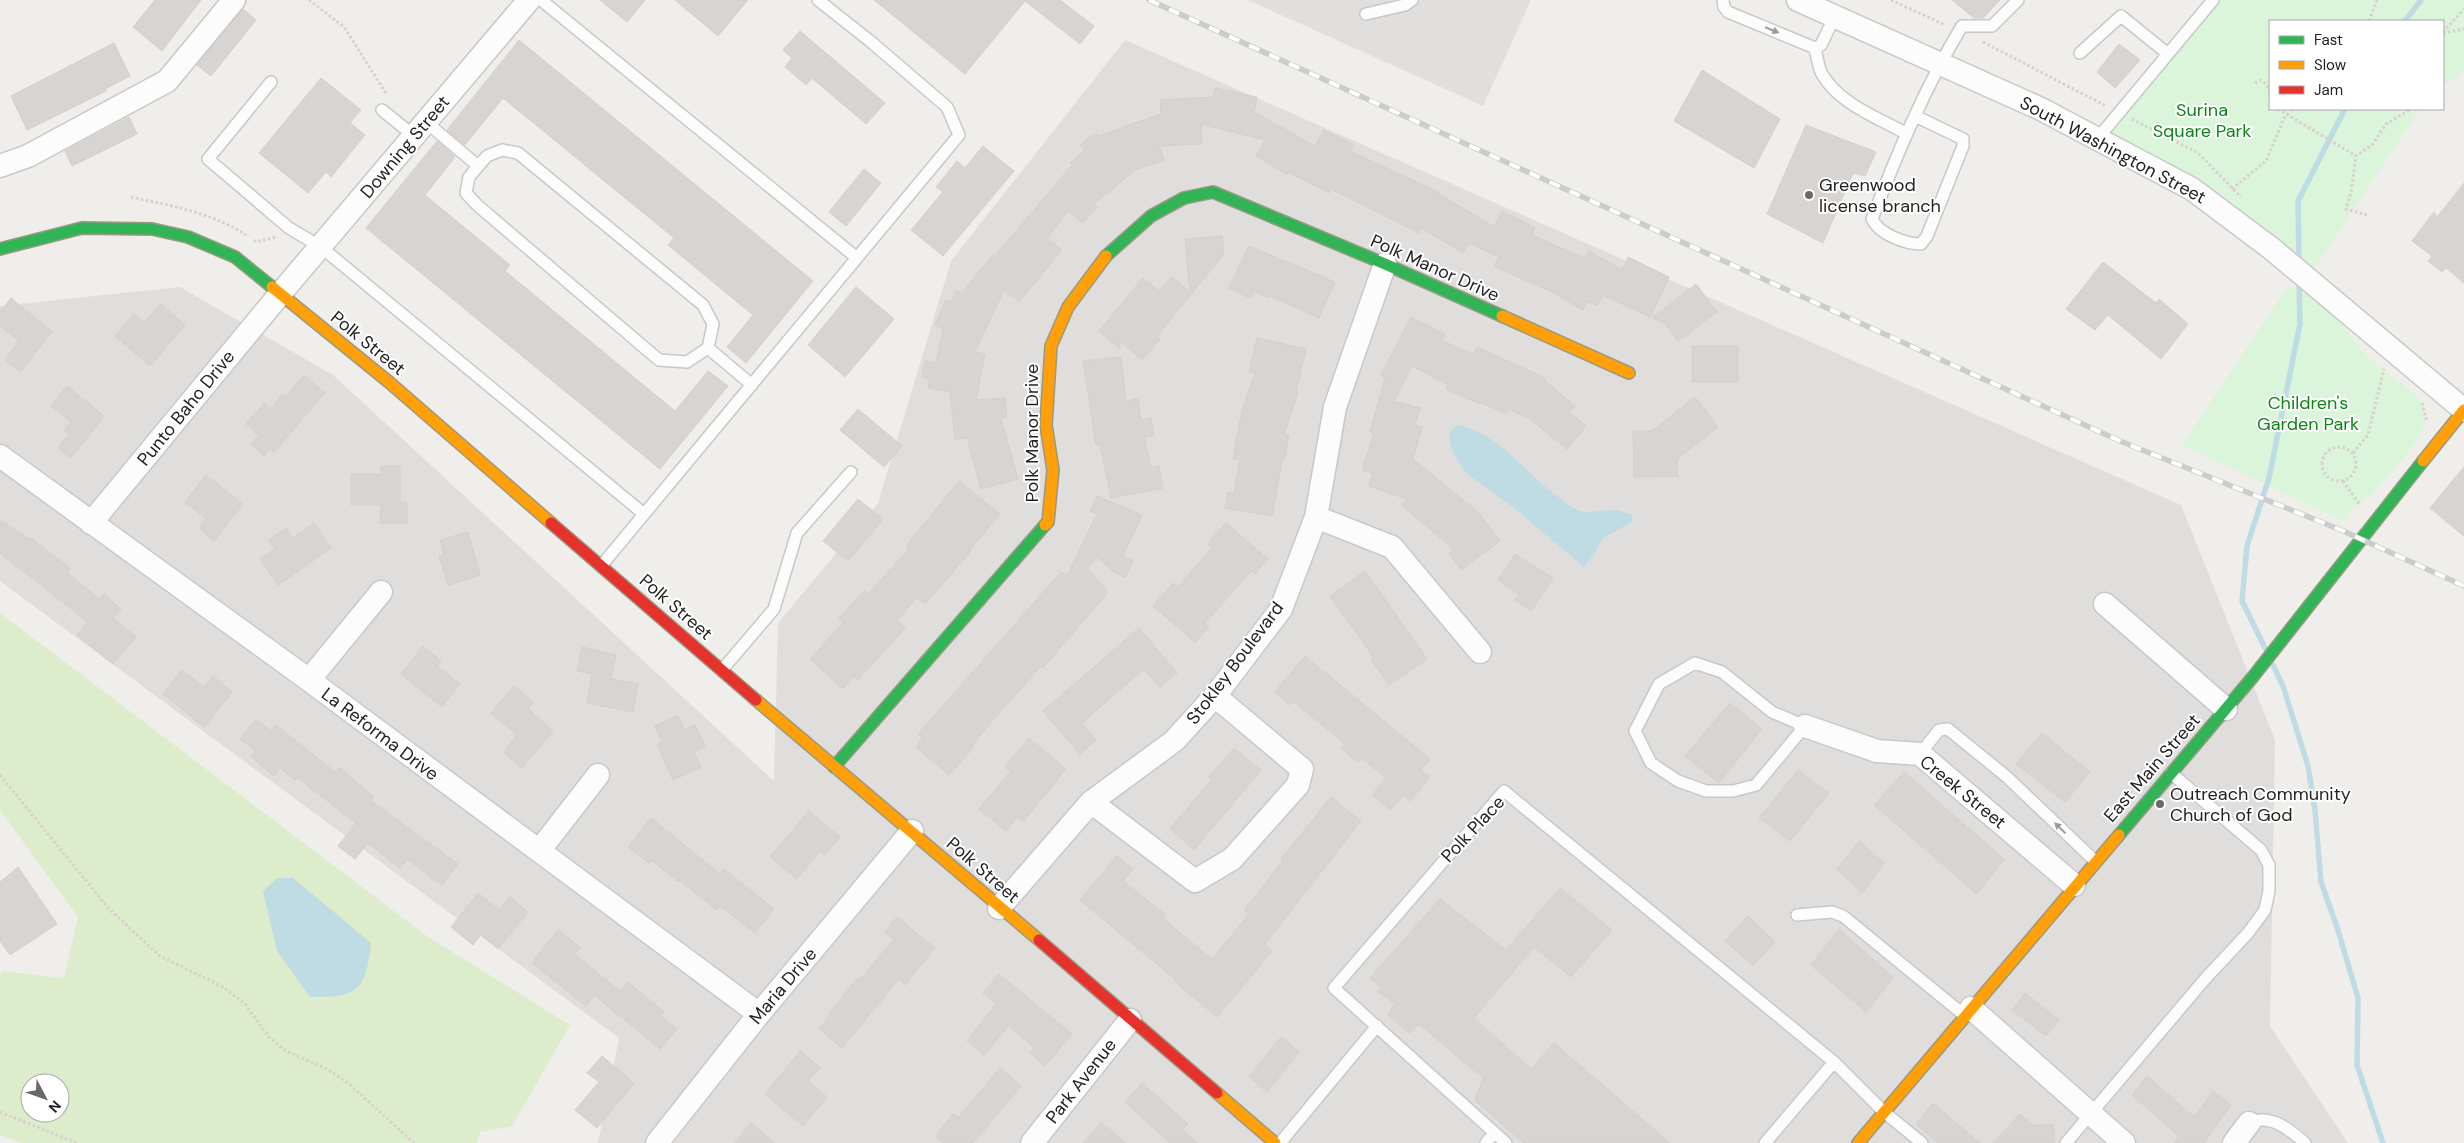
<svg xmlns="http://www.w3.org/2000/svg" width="2464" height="1143" viewBox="0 0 2464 1143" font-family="'DM Sans',sans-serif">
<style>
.residential{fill:#dfdedc}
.grass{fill:#ddeccb;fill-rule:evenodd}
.park{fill:#daf5da}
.parking{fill:#e0dfde}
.water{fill:#bfdbe3}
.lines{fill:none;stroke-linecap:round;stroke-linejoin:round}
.stream{stroke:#bfdbe3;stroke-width:5.5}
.building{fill:#d7d4d2;stroke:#d3d0cc}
.lane-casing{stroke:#c9c8c7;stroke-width:14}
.street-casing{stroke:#c9c8c7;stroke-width:25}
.fast-casing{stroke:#999a82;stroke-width:14}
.slow-casing{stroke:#999a82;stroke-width:14}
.jam-casing{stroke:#999a82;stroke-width:14}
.path{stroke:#dccecd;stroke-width:3;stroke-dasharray:2.5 2.5;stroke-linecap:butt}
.lane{stroke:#fdfcfc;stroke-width:11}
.street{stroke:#fdfcfc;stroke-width:22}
.fast{stroke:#30b455;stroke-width:11}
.slow{stroke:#ff9f0a;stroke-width:11}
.jam{stroke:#e5322d;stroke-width:11}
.rail-casing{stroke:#ccc;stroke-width:5.5}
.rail{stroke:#fff;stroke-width:4;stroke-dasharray:11;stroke-linecap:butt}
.oneway{fill:#9a9a9a}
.poi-dot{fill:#6a6968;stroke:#fff;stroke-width:2}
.labels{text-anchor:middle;stroke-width:4;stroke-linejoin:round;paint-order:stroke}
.park-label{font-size:18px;fill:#0c8416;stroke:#fff}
.street-label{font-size:18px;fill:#222;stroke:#fff}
.poi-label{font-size:18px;fill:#222;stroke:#fff;text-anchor:start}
</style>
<rect width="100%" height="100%" fill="#f0eeeb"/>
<path class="residential" d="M1125 40 2181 505 2275 740 2270 1026 2348 1143H598L619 1038 0 581V306L180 287 333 375 774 781 778 623 878 503 951 261Z"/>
<path class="grass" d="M0 613 428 937 570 1025 512 1126 480 1132 477 1143H22L0 1135V976L2 971 64 978 78 917 0 810ZM30 1083H60V1113H30Z"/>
<path class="park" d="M2213 0H2464V72L2443 86V21H2270V109H2420L2312 272 2098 138Z
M2288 286C2295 288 2304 289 2310 293 2333 306 2345 330 2361 349 2401 396 2461 395 2398 464 2385 479 2370 500 2352 508L2345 522 2182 445Z"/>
<path class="parking" d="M1248 0H1531L1483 106Z"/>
<path class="water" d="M1458 425C1499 433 1525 473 1557 496 1564 501 1571 508 1580 511 1588 514 1601 510 1610 510 1618 510 1626 513 1633 515L1631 522 1602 539 1595 553 1584 567 1514 508 1466 473 1454 455 1449 439 1450 431Z
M278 878H293L371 943C366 991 357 998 310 997L277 951 263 891Z"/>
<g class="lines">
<path class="stream" d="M2405 21 2421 0
M2299 262 2298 201 2345 109
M2265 648 2242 601 2247 546 2269 478 2300 324 2299 279
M2273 665 2283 686 2308 766 2315 810 2321 882 2337 927 2358 998 2357 1065 2383 1143"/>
</g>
<path class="building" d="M155 0H201L162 51 133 27Z
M600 0H645L627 22Z
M675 0H748L718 36Z
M874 0H1060L1094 26 1080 44 1025 1 965 74Z
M1952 0H2000L1983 18H1974Z
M243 9 256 20 211 76 197 65Z
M800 31 885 103 866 124 812 78 806 85 785 67 792 58 783 50Z
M519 40 813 281 746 363 727 347 753 315 668 245 674 238 503 98 465 145 447 130Z
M114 43 130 76 105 89 106 91 27 130 11 96Z
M2119 44 2140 60 2115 88 2097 72Z
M1702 70 1780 119 1754 168 1674 121Z
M321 78 361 110 350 123 365 135 331 177 326 172 308 193 259 153Z
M1215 88 1257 97 1254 112 1315 146 1324 130 1353 145 1350 151 1440 193 1439 194 1494 227 1502 211 1535 228 1532 235 1584 258 1589 251 1622 270 1628 257 1669 277 1650 317 1603 295 1597 306 1588 301 1583 310 1556 294 1494 266 1499 257 1469 243 1463 253 1421 228 1419 233 1331 189 1329 193 1288 172 1287 174 1256 156 1265 140 1201 124 1202 144 1159 146 1164 160 1135 170 1094 204 1097 207 1083 223 1068 211 1047 238 1062 250 1019 302 1004 290 975 352 985 354 976 400 1005 398 1007 417 1001 418 1018 479 981 489 967 438 955 439 950 392 928 388 930 379 922 377 925 361 936 363 943 329 935 325 946 300 951 302 956 291 962 293 993 255 995 256 1072 165 1070 163 1085 150 1080 145 1096 133 1098 136 1161 114 1160 100 1213 97Z
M129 117 137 134 72 166 65 151Z
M1806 125 1876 152 1865 176 1853 173 1823 243 1767 214Z
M437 141 455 157 425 195 510 265 505 271 675 411 708 371 728 386 660 469 366 228Z
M983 146 1014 171 943 256 911 230 943 192 936 187 957 161 965 168Z
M864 169 881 183 846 226 829 212Z
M2464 183V283L2446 268 2442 272 2428 261 2432 256 2412 241 2434 212 2437 217Z
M1222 236 1224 254 1157 336 1160 339 1142 360 1119 340 1120 349 1099 331 1143 278 1159 291 1172 277 1190 292 1185 239Z
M1249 246 1335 282 1319 318 1270 296 1269 298 1254 291 1250 298 1229 288Z
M2103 262 2156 303 2159 299 2188 324 2161 359 2108 315 2095 330 2066 309Z
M1696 284 1717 312 1678 341 1665 323 1652 318Z
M856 287 894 319 845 377 808 345Z
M11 298 52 332 20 372 5 360 19 341 0 326V312Z
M161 304 185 325 150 366 115 336 134 314 144 323Z
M1411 317 1445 334 1441 340 1474 355 1477 347 1545 378 1544 380 1575 406 1569 412 1586 426 1567 449 1530 419 1509 409 1507 414 1480 402V404L1446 389 1448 385 1412 366 1394 401 1420 408 1415 425 1422 427 1413 459 1478 512 1500 541 1461 570 1449 554 1454 550 1402 505 1407 499 1369 486 1373 473 1362 470 1374 433 1370 432 1385 378 1381 375Z
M1257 338 1306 349 1296 392 1298 393 1284 434 1289 435 1285 457H1283L1272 516 1225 508 1228 492 1234 493 1240 460 1233 459 1242 410 1255 373 1249 372Z
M1692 346H1738V382H1692Z
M1121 357 1126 401 1138 399 1141 420 1151 418 1154 436 1144 437 1151 468 1159 466 1163 488 1111 498 1100 445H1096L1083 361Z
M304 375 325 393 274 452 270 448 264 456 251 444 259 435 246 424 264 403 270 409 282 395 286 397Z
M67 386 104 416 71 458 58 448 69 434 64 431 71 422 51 406Z
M1695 397 1718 427 1677 459 1678 476 1634 477 1633 431H1652Z
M858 409 902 446 884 467 840 430Z
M381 466H400V502H407V523H380L381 505H351V474H381Z
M2464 467V536L2430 508Z
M206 475 243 504 214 541 199 528 206 519 185 502Z
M959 481 1000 514 970 550 971 551 925 604 917 597 897 621 905 628 858 680 854 677 843 689 810 659 843 623 839 618 864 591 868 594 909 549 906 546Z
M1097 496 1142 515 1123 556 1133 561 1125 578 1114 572 1097 557 1087 568 1108 592 1043 668 1041 666 1000 712 972 745 974 747 949 775 916 747 923 738 918 734 1061 572 1067 576 1097 514 1090 511Z
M858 499 883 519 848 561 823 541Z
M0 520 30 539 31 538 71 569 67 573 100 599 104 594 121 609 113 618 136 637 113 664 77 635 88 622 0 553Z
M314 523 331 548 278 585 260 559 275 549 269 540 286 528 293 538Z
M1226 523 1268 559 1255 574 1251 571 1205 623 1209 627 1195 642 1153 606 1173 583 1178 587 1212 548 1207 544Z
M468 532 480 575 448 585 439 556 444 555 440 540Z
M1515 554 1553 578 1531 611 1515 600 1519 594 1498 580Z
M1365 571 1427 659 1389 685 1371 660 1374 658 1330 596Z
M1139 628 1177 673 1160 687 1144 669 1082 723 1096 740 1080 754 1043 711Z
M423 646 441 661 437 666 460 684 442 707 401 674Z
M582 647 616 655 611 679 638 684 633 712 587 703 592 674 577 671Z
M1305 656 1430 759 1421 770 1430 777 1410 801 1403 795 1391 810 1372 795 1386 778 1361 758 1358 762 1341 748 1345 744 1293 701 1290 705 1275 692Z
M182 670 204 687 213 676 232 692 204 727 163 694Z
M514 686 533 702 528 709 553 731 522 768 503 752 517 735 491 713Z
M1730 703 1762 729 1719 783 1685 756Z
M678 716 684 730 695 725 705 747 694 752 701 767 673 780 657 744 662 742 655 726Z
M256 719 271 731 276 725 335 772 339 767 374 797 371 801 458 864 442 885 407 859 400 868 368 843 355 859 338 846 356 823 298 778 295 780 280 768 274 776 251 757 256 751 240 739Z
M2042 733 2090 772 2065 802 2016 764Z
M1029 738 1066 769 1023 822 1017 817 1006 831 979 809 1011 771 1005 766Z
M1234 748 1261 770 1194 850 1170 829 1212 779 1209 777Z
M1798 770 1829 793 1790 841 1759 818Z
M1904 772 2004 859 1977 894 1874 805Z
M1331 797 1361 821 1265 944 1272 951 1217 1017 1175 982 1176 980 1080 900 1117 856 1133 869 1123 881 1166 915 1163 919 1212 959 1249 914 1244 910 1283 861 1281 859Z
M809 811 840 837 825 855 820 851 797 879 770 857Z
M651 818 720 874 724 869 774 909 755 933 720 906 717 910 679 880 678 881 651 860 649 863 628 847Z
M1859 841 1884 863 1862 893 1837 869Z
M18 867 57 924 10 955 0 941V882Z
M1560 888 1612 930 1571 977 1534 947 1474 1018 1531 1069 1554 1043 1670 1143H1524L1475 1101 1483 1078 1419 1024 1409 1033 1388 1015 1395 1004 1377 991 1381 987 1370 978 1440 899 1506 950Z
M478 893 499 910 510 897 528 912 498 949 481 935 473 945 451 927Z
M1748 916 1775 942 1753 965 1725 941Z
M897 917 935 948 905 985 899 979 842 1048 819 1029 831 1014 829 1013 858 978 860 980 894 939 885 932Z
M1839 929 1893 977 1866 1012 1811 965Z
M558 930 580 947 574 954 620 991 628 982 664 1012 660 1016 677 1029 660 1049 594 995 586 1006 532 963Z
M999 974 1072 1034 1045 1066 1030 1053 1035 1048 1008 1026 984 1055 967 1041 996 1004 983 993Z
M2025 993 2059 1020 2046 1036 2012 1010Z
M1281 1037 1299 1052 1267 1092 1249 1077Z
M800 1051 820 1067 808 1081 827 1097 803 1126 765 1094Z
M602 1056 634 1083 597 1128 575 1110 599 1082 587 1073Z
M1000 1068 1021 1086 973 1143H943L935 1136 953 1114 958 1118Z
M2147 1076 2194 1117 2213 1091 2231 1105 2204 1143H2174L2179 1136 2132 1095Z
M1142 1083 1188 1124 1182 1130 1198 1143H1170L1125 1102Z
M1933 1103 1980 1143H1938L1916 1124Z
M2020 1114 2035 1126 2053 1124 2055 1143H1993Z
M1101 1122 1126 1143H1083Z
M751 1123 775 1143H735Z"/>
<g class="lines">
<defs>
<path id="lane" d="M541 0 857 258
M1723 0 1724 7 1728 12 1815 48
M1366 14 1405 5 1412 0
M1815 48C1817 56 1818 67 1822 74 1839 104 1879 118 1907 134
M1815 48 1821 45 1835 16
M2080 53 2121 16 2168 54
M271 82 208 159 289 228 321 247 644 514
M382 110 414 136
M1915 116 1963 139V146L1927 236 1921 244C1905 244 1879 234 1872 219 1897 154 1925 87 1962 26H1992L2018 0
M426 122 478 166
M2098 138 2213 0
M708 348 687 362 659 360 477 205 466 193 469 177 487 156 502 150 518 153 703 305 713 324 708 348 752 385
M601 566 959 135 947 107 870 41 818 0
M1695 663 1722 672 1772 712 1805 726 1756 785 1733 791H1706L1678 781 1651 763 1635 731 1659 684Z
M722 670 774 609 797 533 851 472
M1920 754 1939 730 1948 729 2007 777 2095 861
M1797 915 1832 912 1843 916 1964 1015
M2249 1123C2270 1113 2289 1129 2305 1143
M1280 1143 1377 1026
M1486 1143 1494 1133
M1506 1143 1334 988 1504 791 1834 1062 1884 1112 1922 1143
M1765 1143 1834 1062
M2066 1143 2205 979 2248 933 2265 910 2269 891V865L2261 850 2171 773"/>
<path id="street" d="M1798 0 2041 109 2192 189 2272 249 2464 410
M0 166 28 156 167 81 234 0
M0 456 309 680 759 1014
M1316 517 1392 547 1480 652
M91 523 280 294 529 0
M2105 604 2226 709
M309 680 381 592
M1805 726 1877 751 1920 754 2074 885
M1091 802 1195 881 1232 859 1298 785 1302 769 1215 696
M539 851 598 775
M999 908 1091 802 1174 741 1215 696 1281 609 1316 517 1335 407 1385 264
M1971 1008 2124 1143
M657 1143 759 1014 912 831
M1032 1143 1130 1020
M2234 1143 2249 1123"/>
<path id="fast" d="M0 249 82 228 152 229 188 237 235 257 272 287
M1106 256 1151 216 1184 198 1213 192 1385 264 1502 316
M834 767 1045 525
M2119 835 2252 678 2423 461"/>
<path id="slow" d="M272 287 390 383 551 523
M1502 316 1629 373
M2423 461 2464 410
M1045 525 1048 522 1053 470 1046 425 1051 346 1068 307 1106 256
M756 700 1039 940
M1217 1093 1275 1143
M1858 1143 2119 835"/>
<path id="jam" d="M551 523 756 700
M1039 940 1217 1093"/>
</defs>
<use href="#lane" class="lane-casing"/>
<use href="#street" class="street-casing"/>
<use href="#fast" class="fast-casing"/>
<use href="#slow" class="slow-casing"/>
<use href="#jam" class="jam-casing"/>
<path class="path" d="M309 0 344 27 387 95
M1891 0 1945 25
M2369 21 2377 0
M2443 32 2464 9
M2443 33 2464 29
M1983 42 2106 106
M2255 83 2261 80 2267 85 2270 93
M2278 109 2356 156
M2132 119 2198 153 2241 197
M2232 189 2266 161 2284 118 2292 109
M131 197C171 206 211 212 246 235
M2367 215 2346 209 2351 192 2356 156 2373 144 2386 124 2411 109
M254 240 256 242 276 237
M2422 403 2427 421
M2322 464a17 17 0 1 1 34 0a17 17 0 1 1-34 0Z
M2353 453 2368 435 2384 369
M2343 481 2360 505
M0 775 109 909 160 956 223 987 245 1004 269 1037 286 1051 327 1069 348 1083 414 1143
M0 1112 77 1143"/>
<use href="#lane" class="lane"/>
<use href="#street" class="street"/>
<use href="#fast" class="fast"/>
<use href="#slow" class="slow"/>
<use href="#jam" class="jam"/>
<defs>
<path id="rail" d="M1149 0 2120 441 2341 530 2464 586"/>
</defs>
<use href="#rail" class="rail-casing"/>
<use href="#rail" class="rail"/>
</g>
<defs><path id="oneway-solid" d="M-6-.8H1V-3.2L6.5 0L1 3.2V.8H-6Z" transform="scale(1.25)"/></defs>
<g class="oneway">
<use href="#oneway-solid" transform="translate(1772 30) rotate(22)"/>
<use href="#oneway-solid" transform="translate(2060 828) rotate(-136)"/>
</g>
<g class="poi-dot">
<circle cx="1809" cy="195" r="5"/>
<circle cx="2160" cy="804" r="5"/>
</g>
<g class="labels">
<g class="park-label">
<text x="2202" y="116">Surina<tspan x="2202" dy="21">Square Park</tspan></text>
<text x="2308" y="409">Children's<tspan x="2308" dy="21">Garden Park</tspan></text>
</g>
<g class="street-label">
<text transform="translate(405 147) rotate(-50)" y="6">Downing Street</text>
<text transform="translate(2113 150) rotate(28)" y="6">South Washington Street</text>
<text transform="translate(1435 268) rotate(24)" y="6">Polk Manor Drive</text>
<text transform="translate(368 343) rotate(39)" y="6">Polk Street</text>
<text transform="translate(186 408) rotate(-51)" y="6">Punto Baho Drive</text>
<text transform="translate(1032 433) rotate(-90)" y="6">Polk Manor Drive</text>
<text transform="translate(676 607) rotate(41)" y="6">Polk Street</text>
<text transform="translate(1235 663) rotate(-53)" y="6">Stokley Boulevard</text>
<text transform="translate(380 734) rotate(37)" y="6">La Reforma Drive</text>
<text transform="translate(2152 768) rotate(-49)" y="6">East Main Street</text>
<text transform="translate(1963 792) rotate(39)" y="6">Creek Street</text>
<text transform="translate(1473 829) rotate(-47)" y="6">Polk Place</text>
<text transform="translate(983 870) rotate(41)" y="6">Polk Street</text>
<text transform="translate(783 986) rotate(-50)" y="6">Maria Drive</text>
<text transform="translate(1081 1081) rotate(-52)" y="6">Park Avenue</text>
</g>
<g class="poi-label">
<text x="1819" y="191">Greenwood<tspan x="1819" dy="21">license branch</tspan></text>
<text x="2170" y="800">Outreach Community<tspan x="2170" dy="21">Church of God</tspan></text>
</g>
</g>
<rect x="2269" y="20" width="175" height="90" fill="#ffffff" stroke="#a7a7a7"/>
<rect x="2279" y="36" width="25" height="8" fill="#30b455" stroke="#a7a7a7"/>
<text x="2314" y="45" font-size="15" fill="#222222">Fast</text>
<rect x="2279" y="61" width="25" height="8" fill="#ff9f0a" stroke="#a7a7a7"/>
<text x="2314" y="70" font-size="15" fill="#222222">Slow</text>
<rect x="2279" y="86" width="25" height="8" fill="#e5322d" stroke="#a7a7a7"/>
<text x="2314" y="95" font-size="15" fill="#222222">Jam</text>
<g transform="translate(45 1098) rotate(131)"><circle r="24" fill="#ffffff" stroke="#a7a7a7"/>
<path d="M0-4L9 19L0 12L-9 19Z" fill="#6a6968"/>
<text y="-8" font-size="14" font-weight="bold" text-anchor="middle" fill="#222222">N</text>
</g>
</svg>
